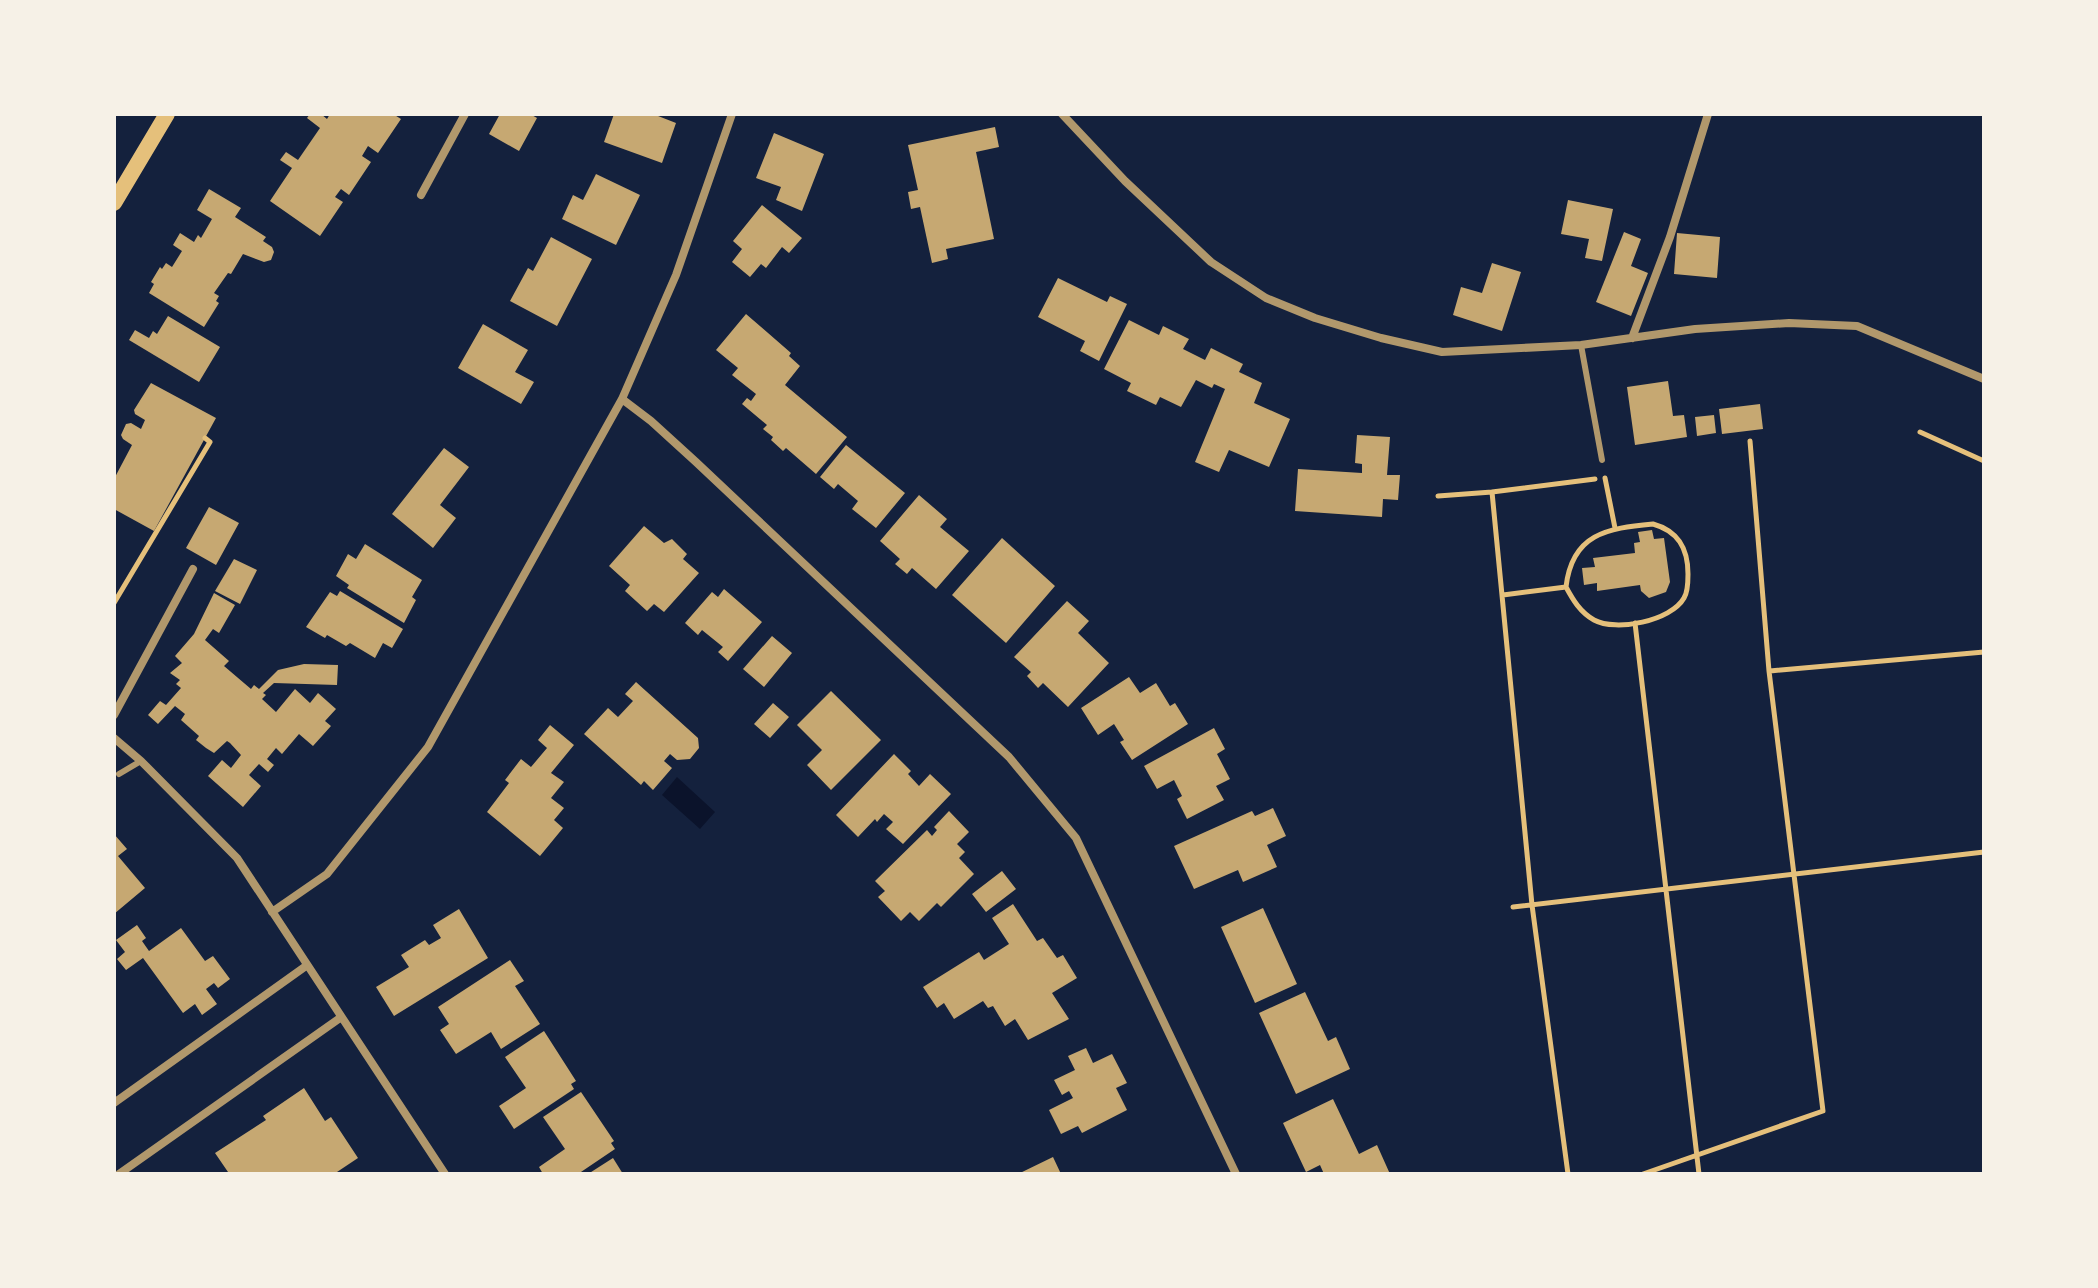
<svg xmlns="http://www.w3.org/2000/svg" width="2098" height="1288" viewBox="0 0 2098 1288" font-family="'DejaVu Sans',sans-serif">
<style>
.water{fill:#0b132b}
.building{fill:#c6a872}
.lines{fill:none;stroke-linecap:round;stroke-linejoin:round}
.path{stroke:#e5c07b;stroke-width:5}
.service{stroke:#b1986c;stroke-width:6}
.minor{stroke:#b1986c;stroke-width:8}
.secondary{stroke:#e5c07b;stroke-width:16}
</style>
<rect width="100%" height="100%" fill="#14213d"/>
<path class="water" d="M677 777 715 812 700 829 662 795Z"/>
<path class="building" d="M310 114H321L327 119 330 114H393L401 119 378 153 368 146 362 156 371 162 349 195 341 189 335 197 343 202 320 236 270 201 292 168 280 160 286 152 298 160 320 128 307 118Z
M500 114H530L537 118 519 151 489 134Z
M614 114H653L676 123 662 163 604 142Z
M995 127 999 147 976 152 994 239 946 249 948 259 932 263 920 207 911 209 908 192 918 190 908 145Z
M774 133 824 154 802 211 776 200 781 187 756 178Z
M596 174 640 195 616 245 562 219 573 195 583 200Z
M209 189 241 208 235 217 266 237 263 241 272 247 274 252 271 260 264 262 243 254 231 274 228 273 214 293 219 296 216 301 219 303 204 327 149 293 154 284 151 282 160 267 162 269 166 263 172 267 182 251 173 245 180 233 194 242 198 235 201 238 212 219 197 210Z
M1568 200 1613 209 1602 261 1585 258 1589 239 1561 234Z
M762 205 802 238 789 253 782 247 766 268 761 264 750 277 732 262 742 249 733 241Z
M1624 232 1641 239 1631 266 1648 273 1631 316 1596 302Z
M1677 233 1720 237 1717 278 1674 274Z
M551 237 592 259 557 326 510 301 528 268 533 271Z
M1492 263 1521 272 1502 331 1453 315 1461 287 1482 293Z
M1058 278 1107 302 1110 296 1127 304 1099 361 1080 351 1085 341 1038 317Z
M746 314 791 353 789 356 800 366 785 385 847 437 816 474 786 448 783 451 771 440 773 437 763 429 767 425 742 404 747 398 751 401 756 394 732 375 738 368 716 350Z
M168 316 220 347 199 382 129 340 135 330 149 338 153 331 157 334Z
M1129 320 1159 335 1163 326 1189 339 1183 349 1205 360 1211 348 1243 364 1239 372 1262 383 1254 403 1290 419 1269 467 1229 450 1219 472 1195 462 1225 389 1214 384 1212 388 1196 380 1181 407 1160 397 1156 405 1127 391 1131 383 1104 369Z
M483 324 528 350 515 372 534 382 521 404 458 368Z
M1668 381 1673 416 1684 415 1687 437 1635 445 1627 387Z
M151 383 216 418 154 531 114 509V479L132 445 123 439 121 435 126 424 131 423 141 429 145 420 135 414 134 410Z
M1760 404 1763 429 1722 434 1719 409Z
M1714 415 1716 433 1697 436 1695 417Z
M1357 435 1390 437 1387 475H1400L1398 500 1383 499 1382 517 1295 511 1298 469 1362 473V464L1355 463Z
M846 445 905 493 876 528 852 509 858 501 838 484 834 489 820 477Z
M444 448 469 467 440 505 456 518 433 548 392 514Z
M919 495 947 519 940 527 969 551 936 589 912 568 907 574 895 564 900 559 880 541Z
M209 507 239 523 216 565 186 548Z
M644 526 664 543 672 539 687 554 683 559 699 573 664 612 654 604 647 611 625 591 630 585 609 566Z
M1652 530 1654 539 1664 538 1670 582 1666 592 1649 598 1641 591 1640 585 1597 591V583L1584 585 1582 568 1595 567 1593 558 1635 553 1634 543 1640 542 1638 532Z
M1002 538 1055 586 1006 643 952 595Z
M365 544 422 580 412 597 416 600 404 623 347 588 349 585 336 576 348 554 356 559Z
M234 559 257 570 240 604 215 591Z
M724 589 762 622 728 661 718 652 723 647 702 630 698 635 685 623 712 592 718 597Z
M340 591 403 629 392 648 383 643 375 658 350 643 346 646 327 635 325 638 306 627 330 592 337 596Z
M214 593 235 605 219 633 213 629 205 640 229 661 224 666 251 689 254 685 259 689 278 670 304 664 338 665 337 685 274 683 263 693 266 695 262 699 276 712 295 689 310 703 318 693 336 709 325 721 331 726 313 746 299 734 282 754 276 748 267 759 274 765 268 772 259 764 249 775 261 786 243 807 208 776 222 760 231 768 241 755 230 743 227 741 214 753 206 748 196 740 199 736 181 720 185 714 175 706 158 724 148 715 160 701 166 705 181 688 176 684 180 680 170 673 182 663 175 656 194 634Z
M1067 601 1089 621 1078 633 1109 663 1068 707 1043 683 1038 688 1027 676 1031 672 1014 657Z
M772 636 792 653 764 687 743 669Z
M1129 677 1140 693 1156 683 1170 706 1175 703 1188 724 1132 760 1120 742 1124 740 1114 724 1098 735 1081 708Z
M636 682 698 738 699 748 690 759 677 760 670 754 664 761 672 768 653 790 644 781 641 785 584 734 608 708 618 717 633 701 625 694Z
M831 691 881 740 831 790 807 765 822 750 797 725Z
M773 703 789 717 770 738 754 724Z
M550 725 574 745 551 773 564 782 551 798 564 808 554 820 563 828 540 856 487 812 509 783 505 780 521 759 531 767 547 748 538 740Z
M1214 728 1225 749 1217 754 1230 779 1216 786 1224 800 1187 819 1177 799 1182 796 1174 780 1157 789 1144 766Z
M894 754 911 771 908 774 919 786 930 774 951 794 903 844 886 829 893 822 884 814 877 822 875 819 858 837 836 815Z
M1273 808 1286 836 1267 845 1277 867 1243 882 1238 870 1194 889 1174 846 1252 811 1255 816Z
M949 811 969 832 957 844 965 852 959 858 974 874 941 907 937 903 919 921 910 912 901 921 878 897 885 891 875 881 927 830 932 836 937 830 934 827Z
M114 834 127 849 118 856 145 888 114 914Z
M1002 871 1016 889 986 912 972 894Z
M1013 904 1037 941 1043 938 1057 958 1063 955 1077 978 1052 993 1069 1019 1028 1040 1015 1019 1005 1026 993 1006 988 1008 983 1001 954 1019 944 1003 937 1008 923 987 979 952 984 960 1009 944 992 918Z
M1263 908 1297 984 1255 1003 1221 927Z
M459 909 488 958 394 1016 376 987 409 967 401 955 425 940 429 945 441 938 433 925Z
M137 925 146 938 142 941 149 951 181 928 205 961 213 956 230 979 218 988 214 983 206 989 217 1004 202 1015 195 1004 183 1013 143 958 126 970 117 959 125 952 116 940Z
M510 960 524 981 515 986 540 1024 501 1049 491 1032 456 1054 440 1030 449 1024 438 1007Z
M1305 992 1328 1041 1336 1037 1350 1069 1296 1094 1259 1013Z
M544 1031 576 1081 571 1084 574 1089 514 1129 499 1106 526 1088 505 1057Z
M1086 1048 1093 1063 1112 1054 1127 1083 1116 1088 1127 1110 1082 1133 1078 1126 1061 1134 1049 1110 1073 1098 1069 1091 1062 1095 1054 1080 1075 1070 1068 1056Z
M304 1088 325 1121 331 1117 358 1158 334 1174 228 1172 215 1153 266 1120 263 1116Z
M581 1092 614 1141 611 1143 615 1149 578 1174H543L539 1167 565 1149 543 1117Z
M1333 1099 1359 1154 1377 1145 1390 1174H1324L1320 1165 1306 1172 1283 1123Z
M1053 1157 1061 1174H1018Z
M613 1158 623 1174H588Z"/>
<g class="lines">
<path class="path" d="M1920 432 1984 461
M1605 478 1615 528
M1438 496 1492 492
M1653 524C1678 531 1688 548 1688 574 1688 581 1688 592 1684 598 1671 621 1616 632 1594 620 1580 612 1573 600 1566 587 1572 534 1607 528 1653 524Z
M1503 595 1566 587
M114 603 210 442 205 438
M1635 623 1699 1174
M1770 671 1984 652
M1513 907 1984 852
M1568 1174 1532 905 1492 492 1595 479
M1643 1174 1823 1111 1769 671 1750 441"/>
<path class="service" d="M1581 345 1602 460
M119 774 141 761"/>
<path class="minor" d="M1062 114 1125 181 1211 262 1266 298 1315 318 1381 338 1442 352 1581 345 1695 329 1789 323 1857 326 1984 379
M421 195 465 114
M1632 338 1670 237 1708 114
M622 399 651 421 696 462 1009 757 1076 838 1236 1174
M114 715 193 569
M114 738 141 761 237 858 445 1174
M272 912 327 874 428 747 622 399 676 275 732 114
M114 1103 306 966
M119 1174 340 1018"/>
<path class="secondary" d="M114 203 167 114"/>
</g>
<rect width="2098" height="1288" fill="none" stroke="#f6f1e7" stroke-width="232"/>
</svg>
